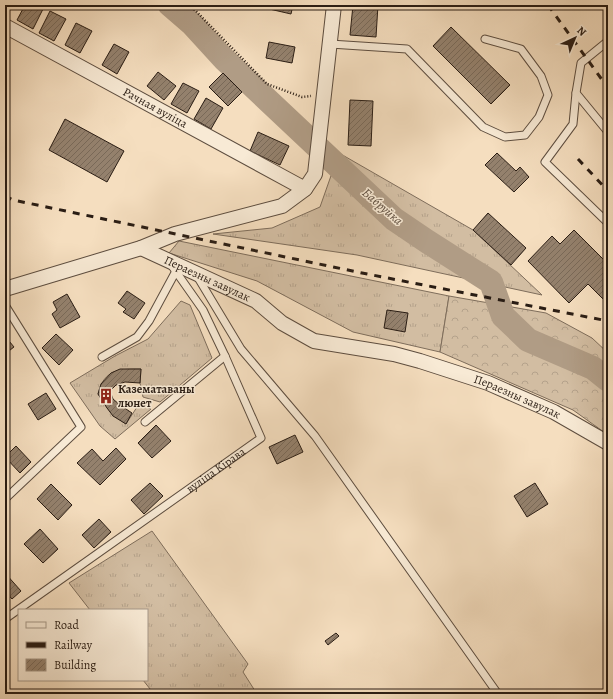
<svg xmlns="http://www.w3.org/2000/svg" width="613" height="699" viewBox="0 0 613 699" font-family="Alegreya,serif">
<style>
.grass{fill:url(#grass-tufts);stroke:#7e6d5b}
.forest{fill:url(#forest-crowns);stroke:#7e6d5b}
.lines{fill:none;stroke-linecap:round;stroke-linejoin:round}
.river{stroke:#b09c85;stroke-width:24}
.building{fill:url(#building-hatch);stroke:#2a1d14}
.service-casing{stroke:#5d4d3f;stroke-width:9}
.minor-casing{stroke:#5d4d3f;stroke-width:16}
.path{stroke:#2a1d14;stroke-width:2.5;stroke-dasharray:1 2;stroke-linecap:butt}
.service{stroke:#f8ead5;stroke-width:7}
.minor{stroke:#f8ead5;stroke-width:14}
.rail{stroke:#2a1d14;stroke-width:3;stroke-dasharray:7 7;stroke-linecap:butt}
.labels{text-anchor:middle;stroke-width:3;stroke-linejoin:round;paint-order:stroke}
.street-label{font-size:12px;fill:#2a1d14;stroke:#f8ead5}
.poi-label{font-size:12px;font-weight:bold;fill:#2a1d14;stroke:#f8ead5;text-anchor:start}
.water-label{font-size:13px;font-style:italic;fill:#605041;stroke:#f8ead5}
</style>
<defs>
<pattern id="grass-tufts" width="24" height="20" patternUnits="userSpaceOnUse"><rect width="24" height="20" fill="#d2bda2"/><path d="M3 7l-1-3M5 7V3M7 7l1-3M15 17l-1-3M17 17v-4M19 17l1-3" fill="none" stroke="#b4a28b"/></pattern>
<pattern id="forest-crowns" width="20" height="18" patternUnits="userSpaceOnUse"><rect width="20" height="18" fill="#d2bda2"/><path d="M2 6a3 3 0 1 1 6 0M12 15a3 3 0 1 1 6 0" fill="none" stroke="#b4a28b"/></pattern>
<pattern id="building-hatch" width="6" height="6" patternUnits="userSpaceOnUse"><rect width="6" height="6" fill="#94816d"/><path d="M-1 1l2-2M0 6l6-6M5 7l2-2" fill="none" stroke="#796958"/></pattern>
</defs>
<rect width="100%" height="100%" fill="#f5debf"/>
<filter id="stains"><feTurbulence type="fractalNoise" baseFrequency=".005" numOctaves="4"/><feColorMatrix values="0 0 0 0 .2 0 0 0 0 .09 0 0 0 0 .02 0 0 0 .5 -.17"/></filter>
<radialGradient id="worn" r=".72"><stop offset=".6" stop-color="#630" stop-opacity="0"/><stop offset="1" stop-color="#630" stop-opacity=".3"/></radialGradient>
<path class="grass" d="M339 153 473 230 542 295 357 255 213 234 272 228 320 207Z
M179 241 449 296 440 352 353 332 257 281 169 253Z
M181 301 190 305 212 358 160 402 143 397 140 383 141 369C119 369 104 369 98 394 107 408 111 415 126 424L139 404 151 409 115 439 100 426 70 383 115 356 148 339Z
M152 531 248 664 243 672 257 694H154L143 680H147V610H90L69 583Z"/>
<path class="forest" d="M449 296 546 313 592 338 608 353V435L573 410 440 352Z"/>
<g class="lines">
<path class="river" d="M170 5 192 24 224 59 394 219 428 242 491 282 503 316 528 340 593 368 608 380"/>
</g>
<path class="building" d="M25 5H40L44 7 33 29 17 20Z
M266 5H293L291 14 265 8Z
M353 5H378L376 37 350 35Z
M50 11 66 19 54 41 39 33Z
M76 23 92 31 80 53 65 45Z
M451 27 510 85 491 104 433 46Z
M269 42 295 47 292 63 266 58Z
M114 44 129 52 117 74 102 65Z
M158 72 176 86 164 100 147 86Z
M223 73 242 92 228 106 209 87Z
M183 83 199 91 187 113 171 104Z
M206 98 223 108 211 129 194 119Z
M350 100 373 101 371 146 348 145Z
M65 119 124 151 107 182 49 150Z
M258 132 289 146 280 165 250 151Z
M497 153 516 171 520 167 529 177 514 192 485 165Z
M488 213 526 248 511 265 473 230Z
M574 230 608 264V304L588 284 569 303 528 261 552 236 560 244Z
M127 291 145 303 134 319 123 312 126 309 118 303Z
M67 294 80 317 60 328 52 314 57 310 53 302Z
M387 310 408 313 405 332 384 328Z
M56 334 73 350 59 365 42 348Z
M5 336 14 347 5 354Z
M120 369H141L140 383 125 382 116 385 110 391 113 399 120 405 132 413 126 424 113 416 107 408 98 394 101 384 111 373Z
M46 393 56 409 38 420 28 404Z
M156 425 171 441 152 458 138 443Z
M295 435 303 452 277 464 269 447Z
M16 446 31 462 20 473 5 457Z
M116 448 126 459 100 485 77 463 92 449 103 461Z
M150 483 163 496 144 514 131 500Z
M535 483 548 504 527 517 514 496Z
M51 484 72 505 58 520 37 499Z
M99 519 111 532 94 548 82 535Z
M40 529 58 549 43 563 24 544Z
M5 573 21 591 12 599 5 591Z
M336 633 339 636 328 645 325 641Z"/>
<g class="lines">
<defs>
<g id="service">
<path d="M608 41 581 63 576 93 608 132"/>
<path d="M330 44 407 49 483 127 505 137 525 135 539 117 548 95 541 76 521 49 485 39"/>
<path d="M576 93 573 124 545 162 608 223"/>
<path d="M197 276 241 349 315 436 498 694"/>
<path d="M5 305 81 427 5 499"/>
<path d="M102 357 137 337 149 321 176 271"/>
<path d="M145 422 225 356"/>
<path id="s1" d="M5 619 261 438 225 356 203 310 172 266"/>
</g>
<g id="minor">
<path id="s2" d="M5 26 305 189"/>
<path id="s3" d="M141 248 256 301 282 323 314 341 394 354 420 361 488 383 554 412 608 443"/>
<path d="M5 289 141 248 175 234 282 206 305 189 315 174 334 5"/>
</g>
</defs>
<use href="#service" class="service-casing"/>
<use href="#minor" class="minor-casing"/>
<path class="path" d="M190 5 267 84 302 97 311 96"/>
<use href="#service" class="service"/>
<use href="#minor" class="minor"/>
<path class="rail" d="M548 5 608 88
M578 159 608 191
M5 196 13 200 362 273 608 321"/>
</g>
<defs>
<symbol id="building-bare" viewBox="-9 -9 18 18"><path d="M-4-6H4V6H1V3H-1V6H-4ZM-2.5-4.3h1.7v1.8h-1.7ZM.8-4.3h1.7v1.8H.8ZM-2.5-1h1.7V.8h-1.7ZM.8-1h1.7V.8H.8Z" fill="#8f2418" stroke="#f8ead5" stroke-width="2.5" paint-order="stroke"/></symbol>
</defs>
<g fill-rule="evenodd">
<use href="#building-bare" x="95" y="385" width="22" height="22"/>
</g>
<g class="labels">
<g class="street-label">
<text dy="4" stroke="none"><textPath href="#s2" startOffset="171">Рачная вуліца</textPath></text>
<text dy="4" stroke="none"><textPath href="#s3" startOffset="73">Пераезны завулак</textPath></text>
<text dy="4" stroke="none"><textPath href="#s3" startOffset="409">Пераезны завулак</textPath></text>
<text dy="4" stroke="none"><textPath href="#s1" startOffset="258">вуліца Кірава</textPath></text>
</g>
<g class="poi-label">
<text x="118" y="393">Казематаваны<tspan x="118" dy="14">люнет</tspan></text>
</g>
<g class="water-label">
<text transform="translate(383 206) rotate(41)" y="5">Бабруйка</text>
</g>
</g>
<rect width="613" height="699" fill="none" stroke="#f5debf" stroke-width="20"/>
<rect x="6" y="6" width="601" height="687" fill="none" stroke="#2a1d14" stroke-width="2"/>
<rect x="10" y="10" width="593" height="679" fill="none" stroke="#2a1d14"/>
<rect x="18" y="609" width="130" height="72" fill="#f8ead5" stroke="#a69888"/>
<rect x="26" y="622" width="20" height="6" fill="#f8ead5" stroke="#a69888"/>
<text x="54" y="629" font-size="12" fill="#2a1d14">Road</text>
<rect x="26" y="642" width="20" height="6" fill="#2a1d14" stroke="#a69888"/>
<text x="54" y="649" font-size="12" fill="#2a1d14">Railway</text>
<rect x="26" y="659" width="20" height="12" fill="url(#building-hatch)" stroke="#a69888"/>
<text x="54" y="669" font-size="12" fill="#2a1d14">Building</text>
<g transform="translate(575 38) rotate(44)" stroke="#f8ead5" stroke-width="3" paint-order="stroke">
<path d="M0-3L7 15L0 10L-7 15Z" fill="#2a1d14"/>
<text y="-6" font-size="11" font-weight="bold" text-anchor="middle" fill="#2a1d14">N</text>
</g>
<rect width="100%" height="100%" filter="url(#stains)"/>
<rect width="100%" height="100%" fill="url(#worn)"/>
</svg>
